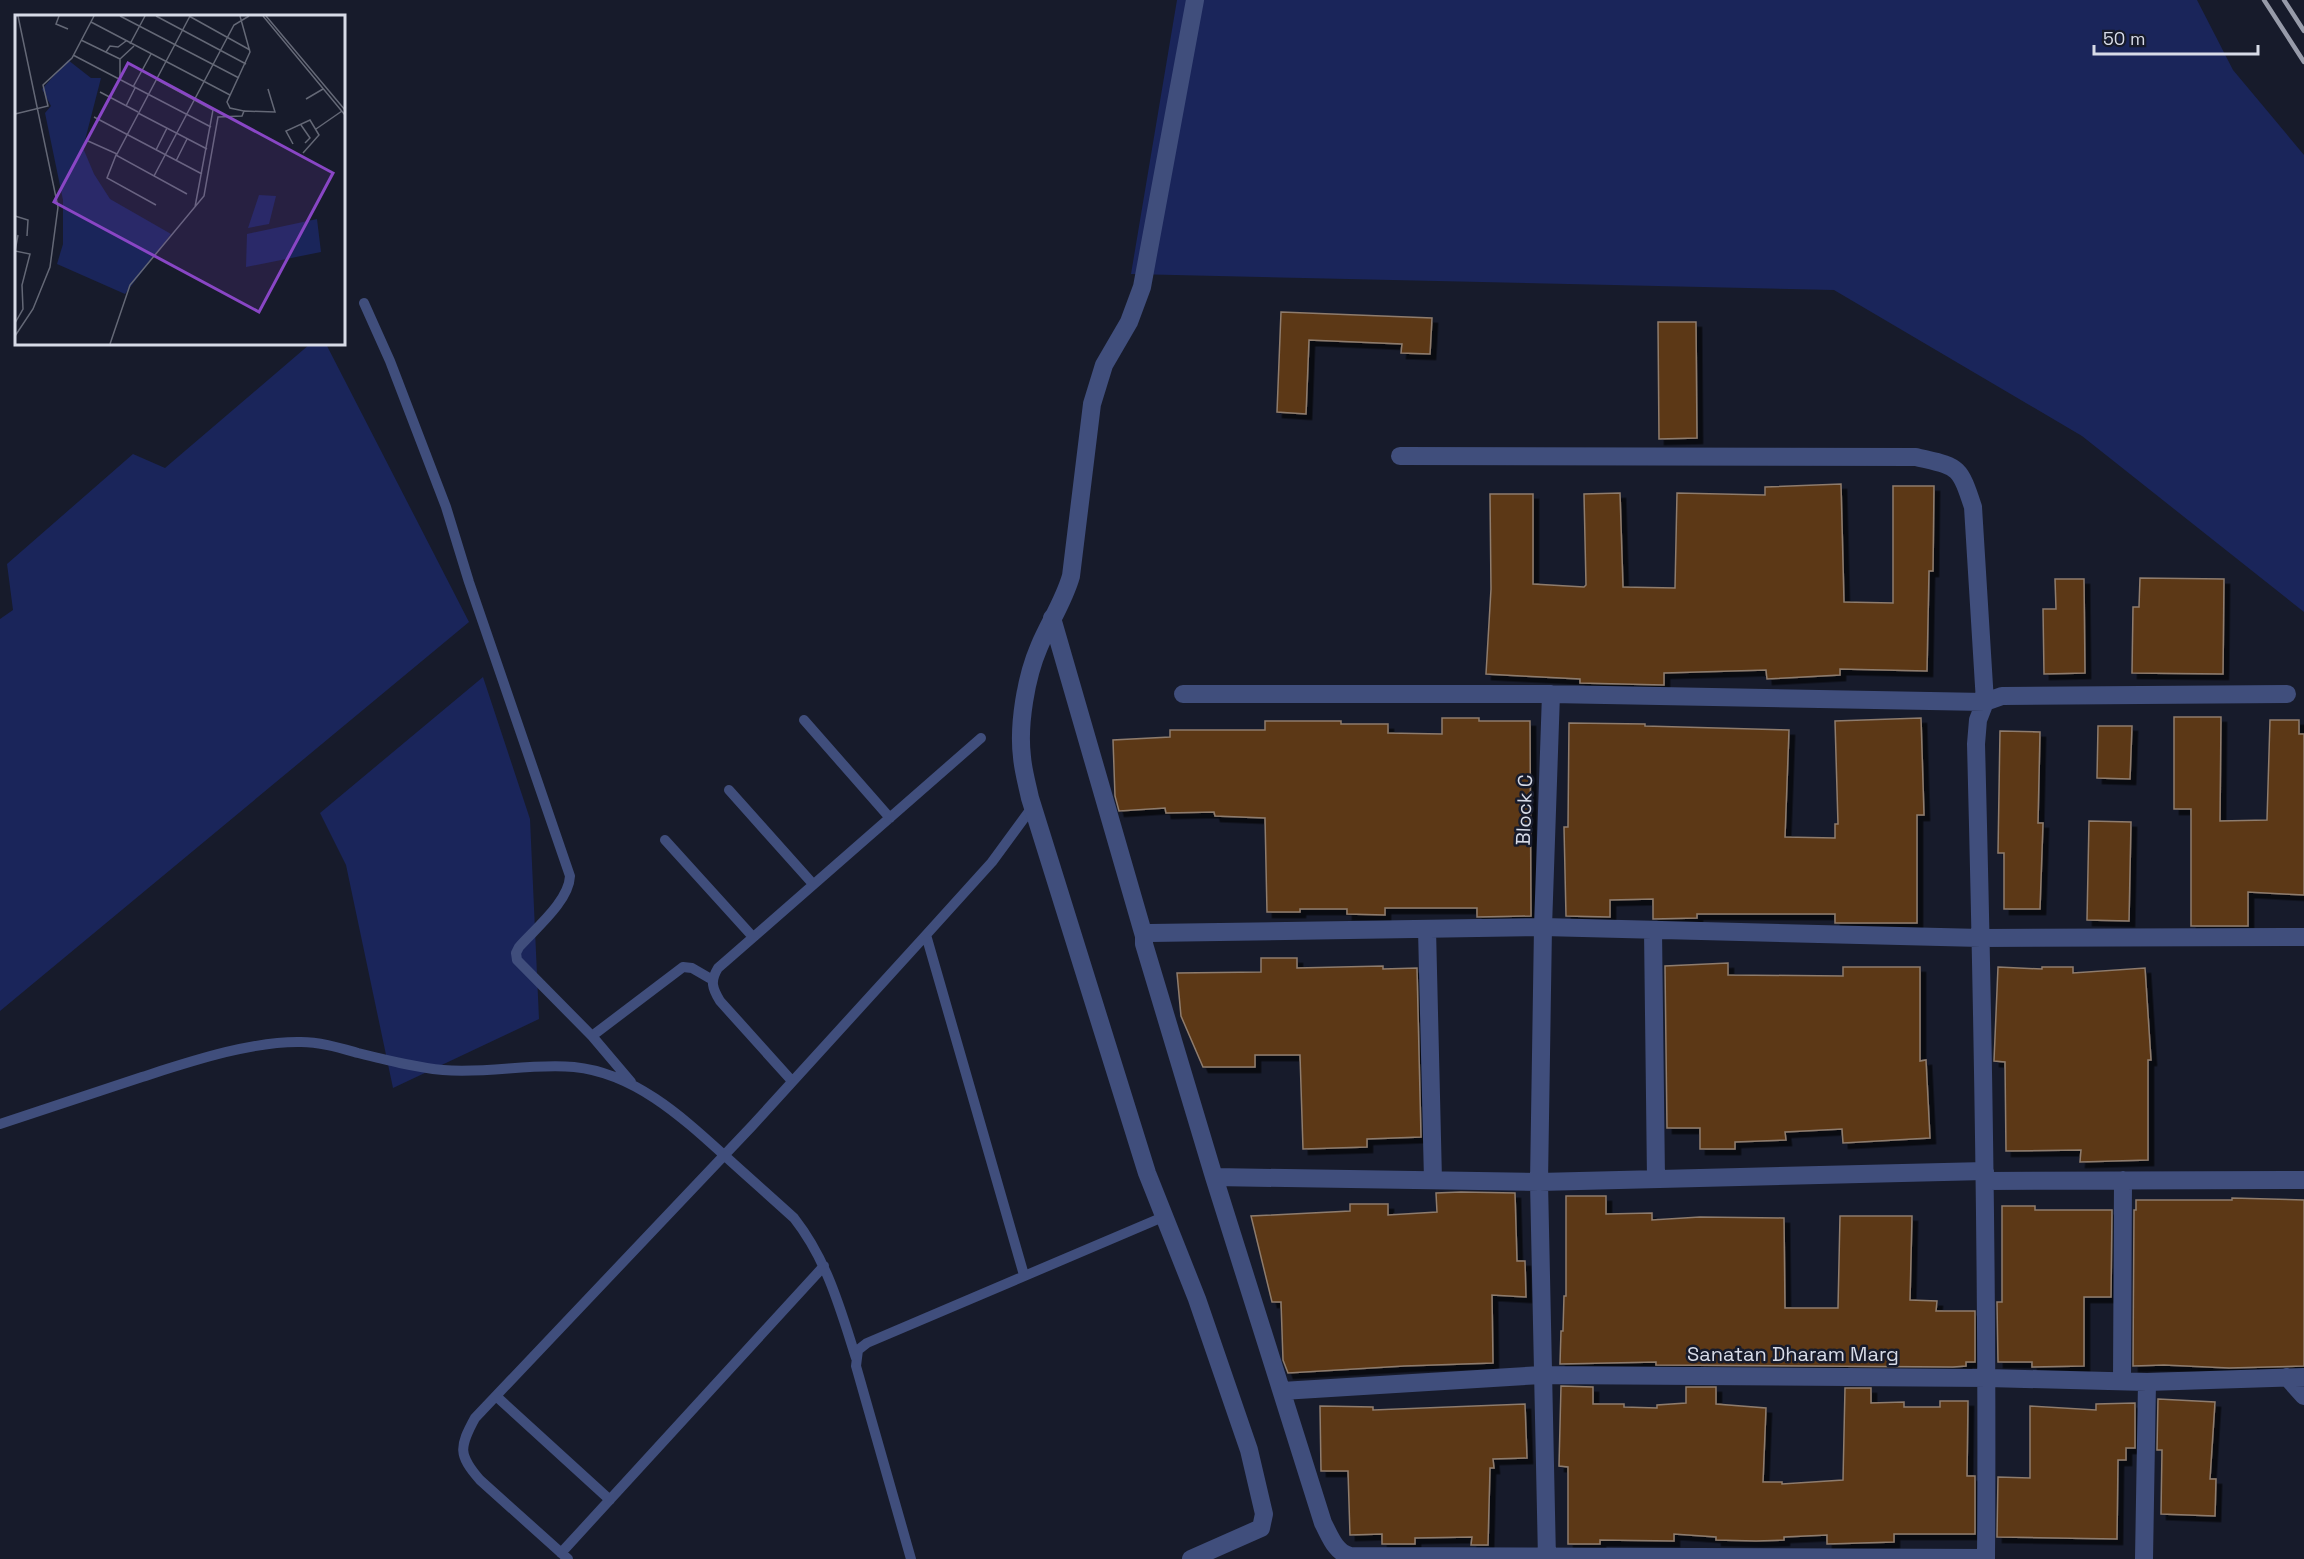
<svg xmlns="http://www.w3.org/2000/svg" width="2304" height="1559" viewBox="0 0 2304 1559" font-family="'Space Grotesk',sans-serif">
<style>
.green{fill:#1a255a}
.building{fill:#5b3716;stroke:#8e7c6d;stroke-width:1.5;filter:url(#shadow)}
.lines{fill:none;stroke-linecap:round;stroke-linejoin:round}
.lane{stroke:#404e7c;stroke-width:10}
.street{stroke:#404e7c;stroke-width:18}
.rail{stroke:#979ba9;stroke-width:4.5}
.labels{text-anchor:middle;stroke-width:5;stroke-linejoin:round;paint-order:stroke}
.street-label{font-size:20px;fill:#d7dbe7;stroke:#171b2b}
.inset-road{fill:none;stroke:#646876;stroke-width:1.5}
.view{fill:#8946c5;fill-opacity:0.15;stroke:#8946c5;stroke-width:3}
.inset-edge{fill:none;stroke:#d7dbe7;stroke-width:3}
</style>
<defs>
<filter id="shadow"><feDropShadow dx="5.5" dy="5.5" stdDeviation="0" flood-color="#0009"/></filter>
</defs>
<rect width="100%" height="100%" fill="#171b2b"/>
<path class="green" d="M1177 0H2197L2233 70 2304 155V612L2082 436 1834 290 1131 274Z
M310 344H326L469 622 0 1011V619L13 610 7 564 133 454 165 468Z
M483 677 530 819 539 1019 393 1088 346 865 320 813Z"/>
<path class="building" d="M1281 312 1432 318 1430 354 1401 353 1402 344 1309 340 1306 414 1277 412Z
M1658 322H1696L1697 438 1659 439Z
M1841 484 1844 602 1893 603V486H1934L1933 571H1929L1927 671 1840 669V675L1767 679 1766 670 1664 673V685L1580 683V679L1486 674 1491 589 1490 494H1533V584L1584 587 1586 585 1584 494 1620 493 1623 587 1675 588 1677 493 1765 495V487Z
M2140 578 2224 579 2223 674 2132 673 2133 607H2139Z
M2055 579H2084L2085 673 2044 674 2043 609H2056Z
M2174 717H2221L2220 821 2267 820 2270 720H2299V734H2304V895L2248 892V926H2191V809H2174Z
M1442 718H1479V721H1530L1531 916 1477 917V908H1385V915L1347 914V909H1300V912H1267L1265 818 1215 816 1214 812 1166 813 1165 808 1119 811 1115 796 1113 740 1170 737V730H1265V721H1341V724H1388V733L1442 734Z
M1921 718 1924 815H1917V923H1835V914H1697V918L1653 919V899L1610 900V917L1566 916 1564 827H1568L1569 723 1645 724V726L1789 730 1785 837 1835 838V824H1838L1835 721Z
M2098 726H2132L2130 779 2097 778Z
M2000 731 2040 732 2038 823H2043L2040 909H2004V853H1998Z
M2089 821 2131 822 2129 921 2087 920Z
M1261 958H1297V968L1383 966V969L1417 968 1421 1137 1367 1139V1147L1303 1149 1300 1055H1255V1067H1203L1181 1016 1177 973 1261 972Z
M1728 963V975L1843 976V967H1920V1061L1926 1060 1930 1138 1843 1143 1842 1129 1785 1132 1786 1140 1735 1142V1149H1700V1128H1667L1665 966Z
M1998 967 2042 969V967H2073V973L2145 968 2151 1060H2148V1160L2080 1162 2081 1150 2006 1151 2005 1062 1994 1061Z
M1461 1192 1515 1193 1517 1261H1525L1526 1297 1492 1295 1493 1363 1404 1366 1288 1373 1283 1360 1281 1302H1272L1251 1216 1350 1211V1204H1388V1215L1437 1212 1436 1193Z
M1566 1196H1606V1214L1652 1213V1220L1700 1217 1784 1218 1785 1308H1838L1840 1216H1912L1910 1300 1937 1301 1936 1311H1975V1362H1966V1366L1953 1367 1656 1365V1362L1560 1364 1561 1331H1563L1564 1296H1566Z
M2232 1198 2304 1200V1366L2229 1368 2164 1365 2133 1366 2134 1210H2136V1200H2232Z
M2002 1206H2035V1210H2112L2111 1297H2084V1366L2032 1367V1362H1998L1997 1302H2002Z
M1561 1386 1593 1387V1404H1624V1407L1657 1408V1405L1686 1403V1387H1716V1404L1766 1408 1763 1482H1782V1484L1843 1480 1845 1388H1871V1403L1904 1402V1407H1940V1401H1968L1967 1476H1975V1534H1894V1542L1827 1544V1535L1784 1537V1540L1756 1541 1716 1540V1537L1674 1534V1541L1600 1540V1544H1568V1467L1559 1466Z
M2158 1399 2215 1402 2210 1479H2216L2215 1516 2161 1514 2162 1450H2157Z
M2135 1403V1448H2126V1460H2118L2117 1539 1997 1537 1998 1477 2030 1478V1406L2096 1410V1404Z
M1525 1404 1527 1458 1493 1459 1494 1468H1490L1488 1545H1471L1472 1537 1415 1538V1544H1382V1534L1350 1535 1348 1471H1321L1320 1406 1373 1407V1410Z"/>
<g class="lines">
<path class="lane" d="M364 303 390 361 446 507 469 582 570 876C569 901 536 928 519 947L516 953 517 960 592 1036 631 1082
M804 720 890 818
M729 790 813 884
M665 840 753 937
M926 935 1024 1275
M592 1036 683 967 692 968 711 979
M792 1081 720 1001C712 988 710 981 718 968L981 738
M0 1124C47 1108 95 1093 142 1077 189 1062 251 1041 301 1042 320 1042 340 1048 358 1053 386 1060 414 1067 443 1070 487 1074 530 1063 574 1067 634 1073 681 1116 724 1155 747 1176 771 1197 794 1218 827 1260 840 1308 856 1358
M496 1396 610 1500
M561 1553 824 1266
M568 1559 480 1480C458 1455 459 1447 475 1418L752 1126 926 935 992 862 1033 806
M911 1559 856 1366 858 1350 867 1343 1163 1217"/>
<path class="street" d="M1052 618 1144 936V944L1214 1177 1323 1523C1330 1536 1335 1552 1350 1556L1986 1558
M1183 694H1551L1985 702 1973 507C1959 464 1958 467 1916 457L1400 456
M1427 929 1433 1180
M1653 930 1656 1179
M1144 936 1150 933 1543 927 1981 938 2304 937
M1214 1177 1539 1182 1985 1171
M1985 1181 2304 1180
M2287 1377 2304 1396
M2122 1381 2123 1180
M1282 1391 1542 1375 1988 1378 2147 1382 2304 1377
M1191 1559 1261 1528 1264 1514 1249 1450 1197 1299 1147 1173 1030 798C1027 784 1023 770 1022 757 1018 725 1026 677 1039 647 1049 623 1064 601 1071 576L1092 404 1104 365 1129 322 1142 287 1195 0
M1547 1559 1539 1182 1543 927 1551 694
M1986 1559C1988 1287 1983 1016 1976 744L1978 720 1985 702 2002 696 2287 694
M2144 1559 2147 1382"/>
<path class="rail" d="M2264 0 2304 62
M2284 0 2304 31"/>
</g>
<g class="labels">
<g class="street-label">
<text transform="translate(1524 810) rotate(-88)" y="7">Block C</text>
<text x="1793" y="1361">Sanatan Dharam Marg</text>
</g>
</g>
<g transform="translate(15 15)">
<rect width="330" height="330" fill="#171b2b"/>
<path d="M53 45 76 63H86L68 133 79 159 95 184 156 219 110 279 42 249 48 229V185L30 98 36 91 27 74ZM244 180 261 181 254 209 233 213ZM302 204 306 237 231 252 232 219Z" fill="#1a255a"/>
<path class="inset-road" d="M44 1 41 9 53 14M105 1 224 63M141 1 231 49M174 1 235 35M248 1 330 100M251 1 330 95M76 7 215 80M66 25 105 44M115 29 130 1M91 37 95 31 103 32 111 26M58 40 196 112M141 64 198 95 180 192M105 65V44L119 31M118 72 136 39M85 77 123 97M291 84 308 74M111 91 120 73M229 96 260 97 253 74M123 98 192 134M0 99 33 91 28 70 57 43 79 1M79 102 187 159M286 110 295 123 290 128M301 114 327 96M73 126 102 139 175 1M278 129 271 116 295 105 304 120 288 138M141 135 152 113M161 146 172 124M139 161 219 10 234 1M141 190 92 163 101 140 172 179M0 201 13 205 12 221M0 308 8 294 7 270 15 239 0 236 3 220M0 321 18 294 35 252 43 192 3 1M95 329 115 270 189 181 203 102 227 101 229 96 215 93 212 87 235 37 225 1"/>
<path class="view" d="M113 48 318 158 244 297 39 187Z"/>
<rect width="330" height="330" class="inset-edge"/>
</g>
<path d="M2094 45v9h164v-9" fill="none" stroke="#d7dbe7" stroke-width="3"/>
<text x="2103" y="45" font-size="18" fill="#d7dbe7" stroke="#171b2b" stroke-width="4.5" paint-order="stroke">50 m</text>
</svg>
